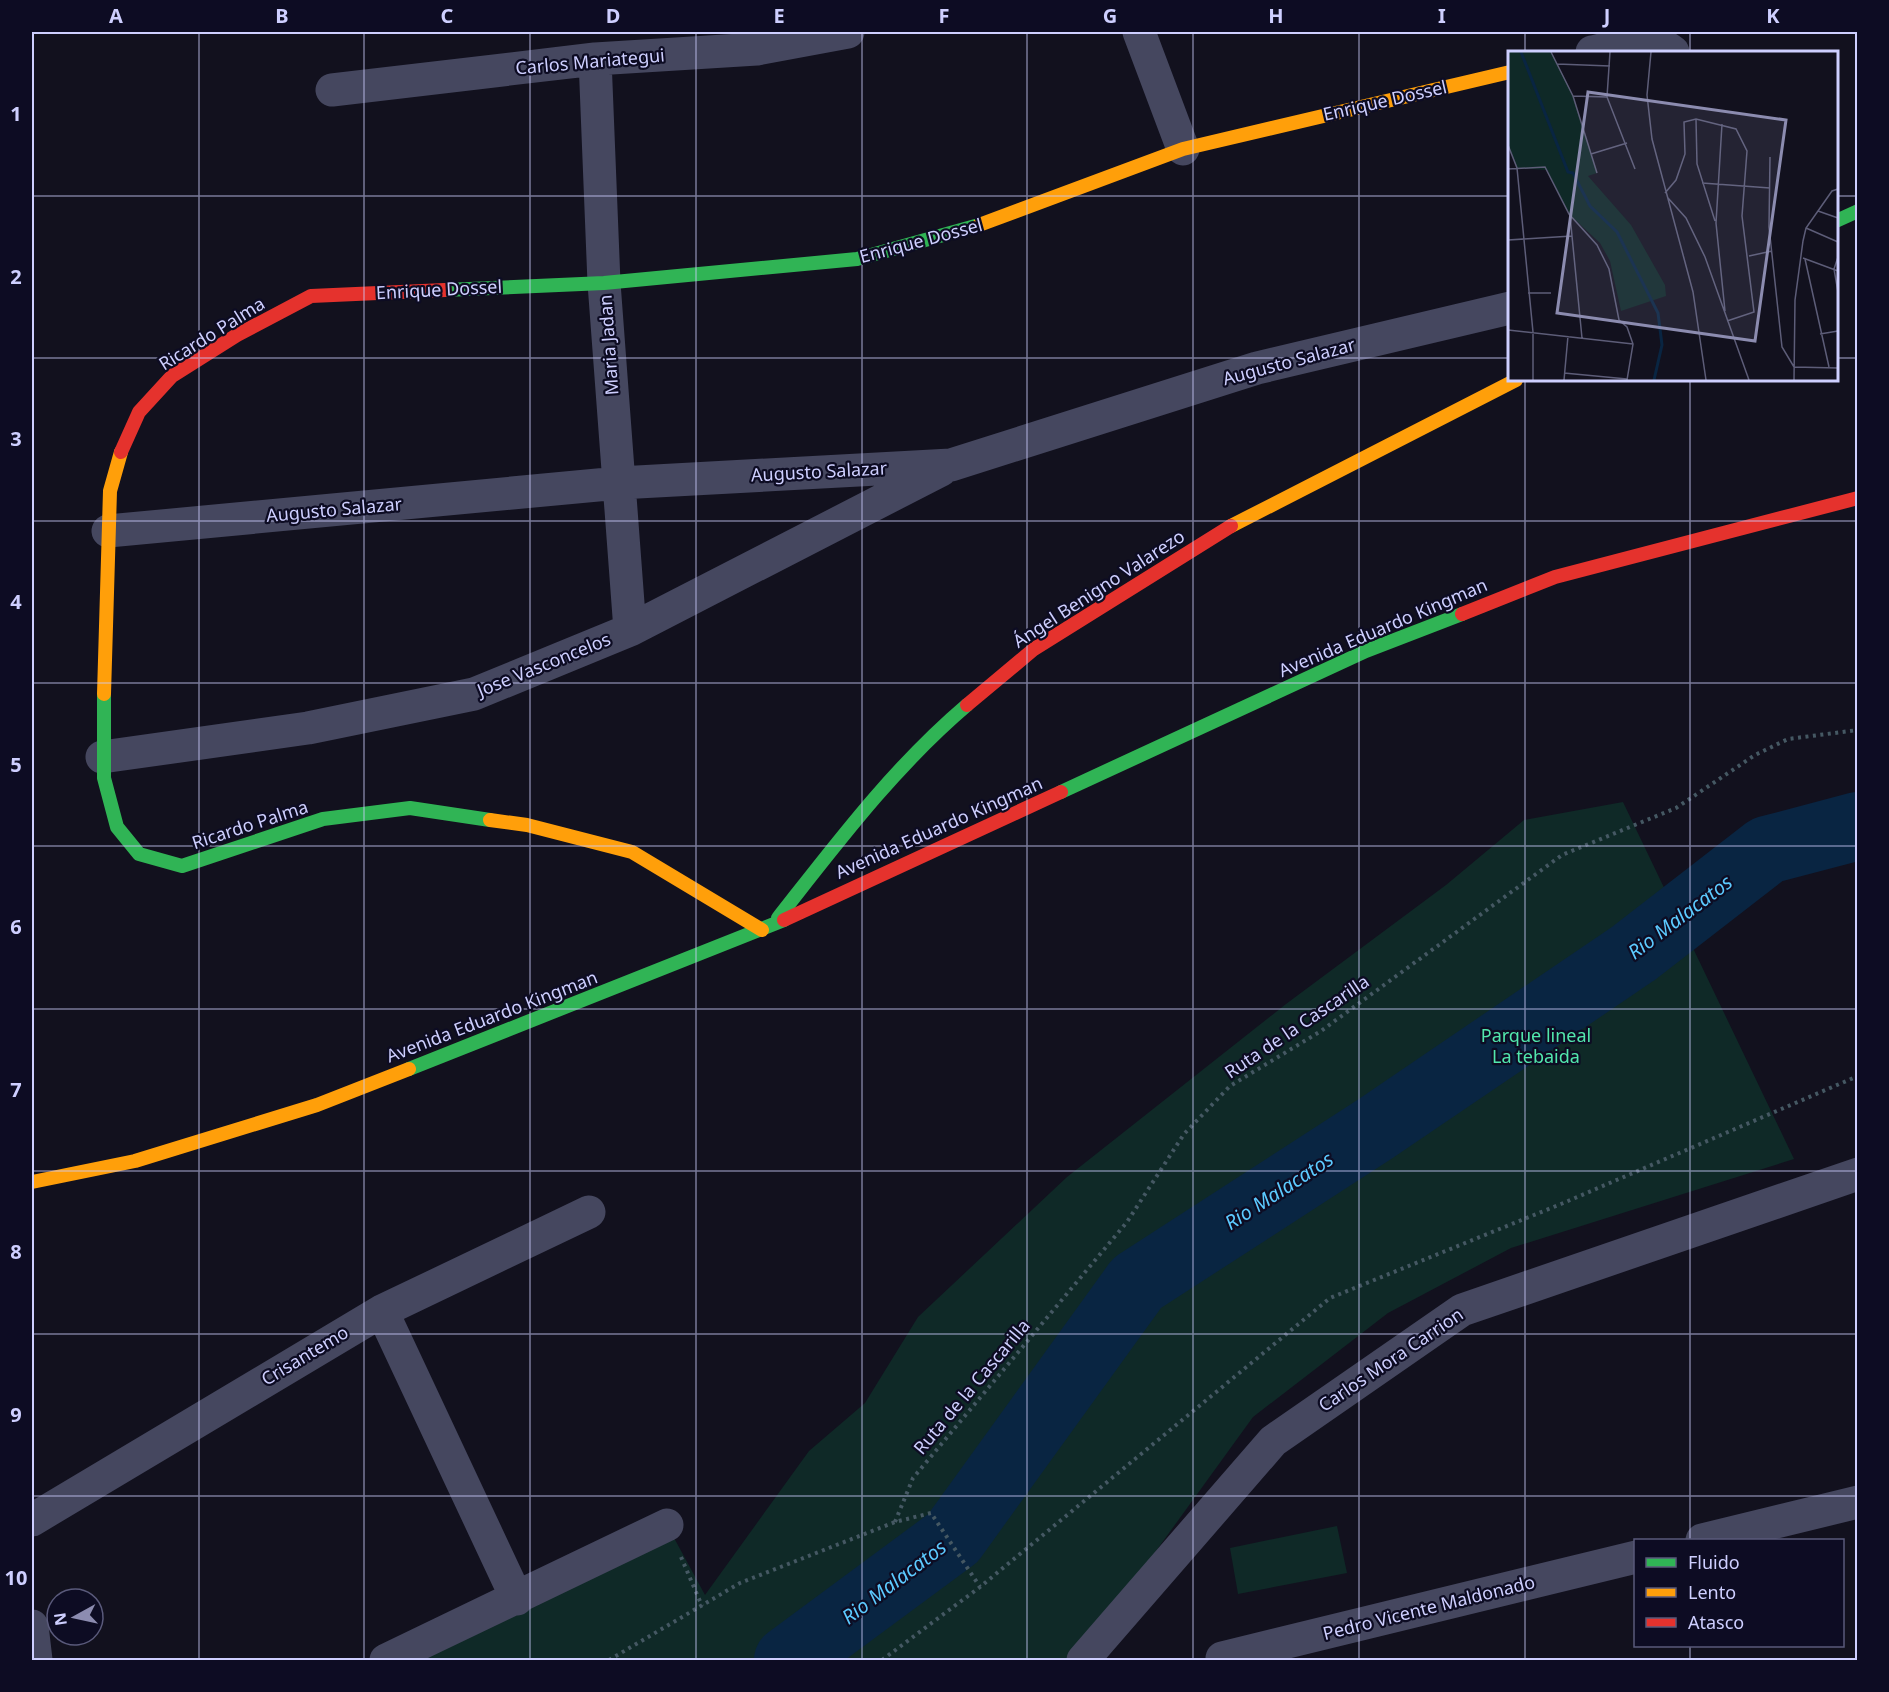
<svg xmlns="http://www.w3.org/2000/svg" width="1889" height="1692" viewBox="0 0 1889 1692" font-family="'Noto Sans',sans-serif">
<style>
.green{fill:#0f2927}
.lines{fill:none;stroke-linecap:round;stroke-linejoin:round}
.river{stroke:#092542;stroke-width:68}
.path{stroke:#455863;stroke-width:4;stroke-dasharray:3 4.5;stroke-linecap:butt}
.street{stroke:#45475f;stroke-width:33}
.fast{stroke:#30b455;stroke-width:14}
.slow{stroke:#ff9f0a;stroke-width:14}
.jam{stroke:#e5322d;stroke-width:14}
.grid{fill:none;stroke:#cecfff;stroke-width:1.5;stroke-opacity:0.55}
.labels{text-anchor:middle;stroke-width:4.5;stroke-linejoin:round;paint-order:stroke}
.street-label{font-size:18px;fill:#cecfff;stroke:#0d0c23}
.park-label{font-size:18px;fill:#52e7ad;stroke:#0d0c23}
.water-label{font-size:20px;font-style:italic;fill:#5ccaff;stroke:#0d0c23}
.inset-river{fill:none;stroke:#092542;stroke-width:3}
.inset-road{fill:none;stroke:#5d5d78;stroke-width:1.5}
.view{fill:#8c8cb0;fill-opacity:0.15;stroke:#8c8cb0;stroke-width:3}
.inset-edge{fill:none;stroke:#cecfff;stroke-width:3}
.neatline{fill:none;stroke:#cecfff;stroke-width:2}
.grid-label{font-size:20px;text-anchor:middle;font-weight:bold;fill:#cecfff}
</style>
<rect width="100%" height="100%" fill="#12111e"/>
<path class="green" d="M1623 802 1794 1159 1511 1248 1388 1313 1253 1417 1077 1660H386L667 1525 705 1595 809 1451 865 1403 918 1317 1067 1177 1286 1004 1446 885 1524 820Z
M1337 1526 1347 1573 1238 1594 1230 1548Z"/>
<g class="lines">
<path class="river" d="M788 1660 953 1538 1137 1283 1375 1129 1634 953 1767 850 1858 826"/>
<path class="path" d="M895 1522 913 1478 1127 1222 1184 1134 1230 1086 1321 1031 1562 855 1676 808 1755 755 1788 739 1858 730
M681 1557 702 1606
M609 1660 740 1583 895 1522 931 1513 980 1587
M882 1660 980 1587 1330 1298 1561 1204 1858 1076"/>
<path class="street" d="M1139 32 1183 149
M1592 52C1621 46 1648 31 1673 52
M595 59 604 283 630 630
M332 90 595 59 757 49 848 32
M108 531 619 483 951 465 1257 368 1510 308
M102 757 308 728 474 694 630 630 941 470
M382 1311 517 1599
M32 1520 382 1311 589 1212
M1702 1540 1858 1502
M32 1626 36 1660
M1222 1658 1636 1557
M386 1660 667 1525
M1083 1660 1273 1441 1462 1310 1858 1174"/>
<path class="fast" d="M1836 221 1858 211
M445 290 604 283 857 259 979 225
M104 694V778L117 827 139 854 182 866 323 819 410 808 490 820
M1061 792 1366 651 1462 614
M778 918C837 843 894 767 967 705
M409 1069 784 920"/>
<path class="slow" d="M979 225 1183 149 1510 72
M1231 526 1516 380
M104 694 110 491 121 452
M490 820 527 825 632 852 762 930
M32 1182 135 1161 317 1105 409 1069"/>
<path class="jam" d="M121 452 139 412 172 376 237 335 311 296 445 290
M1462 614 1555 577 1858 498
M967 705 1034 649 1231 526
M784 920 1061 792"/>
</g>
<path class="grid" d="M199 32V1660M364 32V1660M530 32V1660M696 32V1660M862 32V1660M1027 32V1660M1193 32V1660M1359 32V1660M1525 32V52M1690 32V52M32 196H1510M1836 196H1858M32 358H1510M1836 358H1858M1525 380V1660M1690 380V1540M32 521H1858M32 683H1858M32 846H1858M32 1009H1858M32 1171H1858M32 1334H1858M32 1496H1858M1690 1646V1660"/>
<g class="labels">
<g class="street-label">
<text transform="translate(590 62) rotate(-5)" y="6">Carlos Mariategui</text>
<text transform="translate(1385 101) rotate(-13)" y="6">Enrique Dossel</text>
<text transform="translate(921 241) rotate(-15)" y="6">Enrique Dossel</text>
<text transform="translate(439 290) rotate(-3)" y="6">Enrique Dossel</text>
<text transform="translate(212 334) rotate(-32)" y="6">Ricardo Palma</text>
<text transform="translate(609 345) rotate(-94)" y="6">Maria Jadan</text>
<text transform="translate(1289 362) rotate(-15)" y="6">Augusto Salazar</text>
<text transform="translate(819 472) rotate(-3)" y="6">Augusto Salazar</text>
<text transform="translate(334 510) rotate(-5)" y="6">Augusto Salazar</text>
<text transform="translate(1099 589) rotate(-33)" y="6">Ángel Benigno Valarezo</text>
<text transform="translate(1383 628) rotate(-23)" y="6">Avenida Eduardo Kingman</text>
<text transform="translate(544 665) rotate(-22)" y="6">Jose Vasconcelos</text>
<text transform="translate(250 825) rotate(-18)" y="6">Ricardo Palma</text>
<text transform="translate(939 828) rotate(-24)" y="6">Avenida Eduardo Kingman</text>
<text transform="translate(492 1017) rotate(-21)" y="6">Avenida Eduardo Kingman</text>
<text transform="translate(1297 1027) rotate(-34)" y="6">Ruta de la Cascarilla</text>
<text transform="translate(305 1356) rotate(-31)" y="6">Crisantemo</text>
<text transform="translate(1391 1360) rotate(-34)" y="6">Carlos Mora Carrion</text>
<text transform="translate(972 1387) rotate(-50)" y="6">Ruta de la Cascarilla</text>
<text transform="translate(1429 1608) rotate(-14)" y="6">Pedro Vicente Maldonado</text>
</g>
<g class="park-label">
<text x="1536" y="1042">Parque lineal<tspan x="1536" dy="21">La tebaida</tspan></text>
</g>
<g class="water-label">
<text transform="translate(1680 917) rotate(-37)" y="7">Rio Malacatos</text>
<text transform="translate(1279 1191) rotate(-33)" y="7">Rio Malacatos</text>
<text transform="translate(894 1582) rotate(-37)" y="7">Rio Malacatos</text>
</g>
</g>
<g transform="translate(1508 51)">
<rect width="330" height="330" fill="#12111e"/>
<path d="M0 1H43L65 45 89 122 80 125 123 174 157 234 158 245 113 260 102 210 92 192 61 163 39 119 9 117 0 94Z" fill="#0f2927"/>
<path class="inset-river" d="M13 1 60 121 65 122 82 155 109 181 150 262 154 294 146 329"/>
<path class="inset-road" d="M43 1 65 45 89 122M102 1 99 46 127 118M143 1 139 44 144 88 185 241 198 329M49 13 102 15M65 45 99 46M188 68 189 113 207 170M214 73 208 172 217 260M0 94 9 117 25 281V329M83 103 119 92M262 106 261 176 274 296 286 316 330 317M0 118 37 116 61 163 89 194 101 218 111 269 119 276 125 293 119 329M194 132 262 137M157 142 168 129 177 103 176 71 188 68 228 78 239 100 234 165 246 261 219 270M160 147 178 167 197 206 241 329M310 160 330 167M298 177 330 191M64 185 74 287M0 189 64 185 62 164M241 205 264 200M330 206 326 218 330 241M295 207 330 220M297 208 321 316M20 242H43M0 279 125 293M312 283 330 280M56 322 119 328M56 329 60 285M286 329 287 249 295 190 298 177 324 140 330 138"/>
<path class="view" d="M80 41 278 69 247 290 49 262Z"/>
<rect width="330" height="330" class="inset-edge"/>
</g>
<rect width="1889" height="1692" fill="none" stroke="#0d0c23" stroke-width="66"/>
<rect x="1634" y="1539" width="210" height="108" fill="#0d0c23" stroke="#5a5a7b" stroke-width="1.5"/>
<rect x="1646" y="1558" width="30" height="9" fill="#30b455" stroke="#5a5a7b" stroke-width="1.5"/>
<text x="1688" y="1569" font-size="18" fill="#cecfff">Fluido</text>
<rect x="1646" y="1588" width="30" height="9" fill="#ff9f0a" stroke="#5a5a7b" stroke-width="1.5"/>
<text x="1688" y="1599" font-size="18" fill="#cecfff">Lento</text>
<rect x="1646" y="1618" width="30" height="9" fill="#e5322d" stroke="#5a5a7b" stroke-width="1.5"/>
<text x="1688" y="1629" font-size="18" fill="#cecfff">Atasco</text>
<g transform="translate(75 1617) rotate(262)"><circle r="28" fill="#0d0c23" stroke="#5a5a7b" stroke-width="1.5"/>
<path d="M0-4.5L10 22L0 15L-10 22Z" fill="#8c8cb0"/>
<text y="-9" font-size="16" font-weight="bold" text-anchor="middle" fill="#cecfff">N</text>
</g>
<rect x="33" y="33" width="1823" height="1626" class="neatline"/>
<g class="grid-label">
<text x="116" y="23">A</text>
<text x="282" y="23">B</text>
<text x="447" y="23">C</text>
<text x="613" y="23">D</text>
<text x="779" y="23">E</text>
<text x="944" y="23">F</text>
<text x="1110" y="23">G</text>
<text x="1276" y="23">H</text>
<text x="1442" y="23">I</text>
<text x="1607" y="23">J</text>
<text x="1773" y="23">K</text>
<text x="16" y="121">1</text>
<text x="16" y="284">2</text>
<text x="16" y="446">3</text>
<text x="16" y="609">4</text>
<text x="16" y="772">5</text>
<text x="16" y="934">6</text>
<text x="16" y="1097">7</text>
<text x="16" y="1259">8</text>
<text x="16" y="1422">9</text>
<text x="16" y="1585">10</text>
</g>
</svg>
